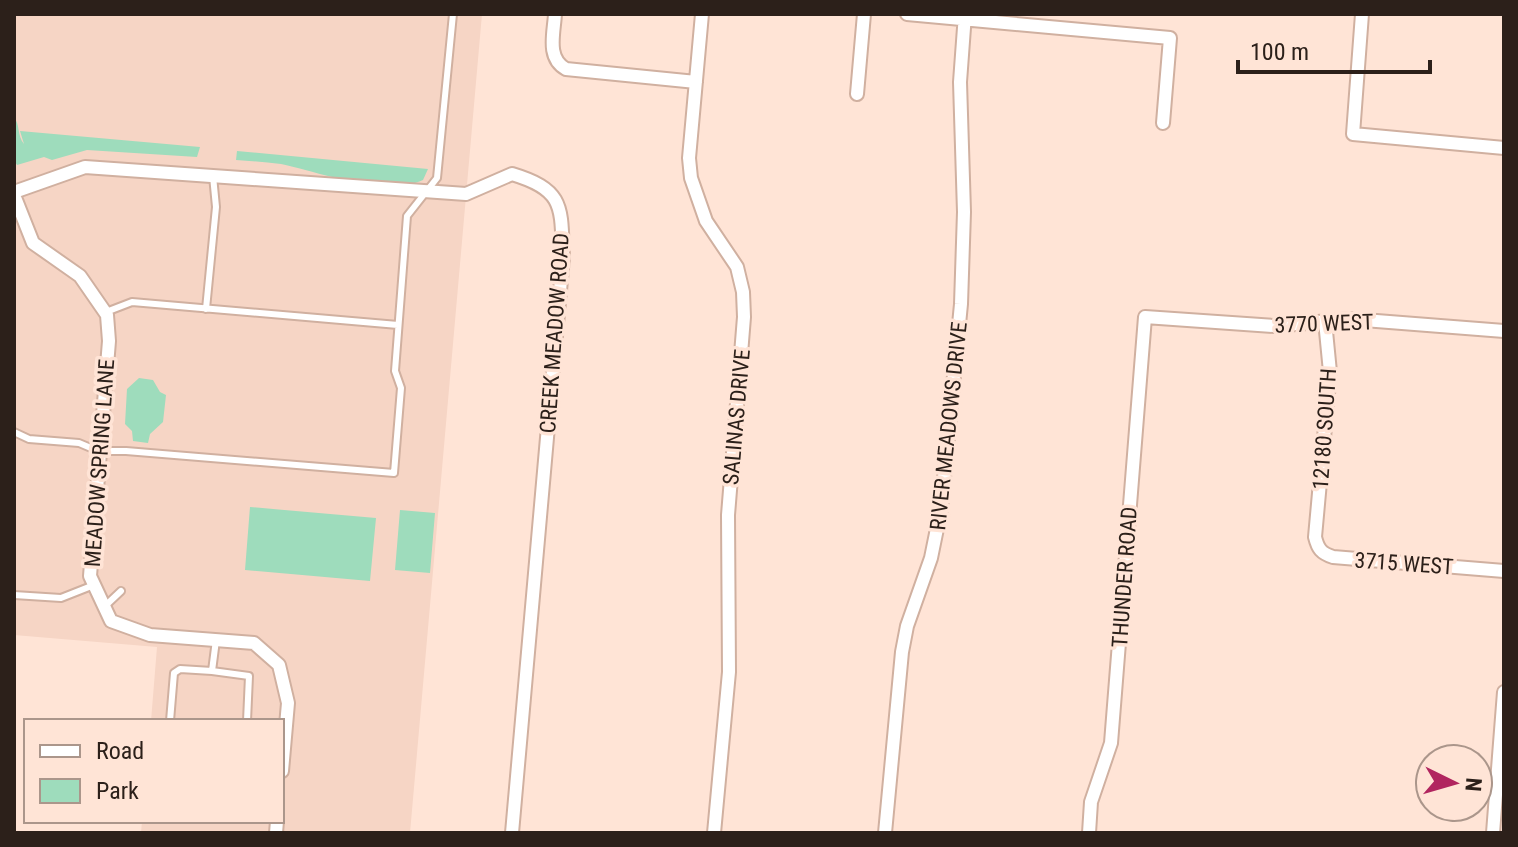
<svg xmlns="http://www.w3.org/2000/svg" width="1518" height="847" viewBox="0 0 1518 847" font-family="'Roboto Condensed',sans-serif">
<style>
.built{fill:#f6d5c5}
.green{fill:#9edcbc}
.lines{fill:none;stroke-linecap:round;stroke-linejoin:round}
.lane-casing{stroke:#d0b0a0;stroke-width:10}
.street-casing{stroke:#d0b0a0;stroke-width:16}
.lane{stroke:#fff;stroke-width:6}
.street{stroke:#fff;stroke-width:12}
.labels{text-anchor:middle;stroke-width:7;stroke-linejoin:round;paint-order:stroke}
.street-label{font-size:22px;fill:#2c201a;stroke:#ffe4d6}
</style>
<rect width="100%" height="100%" fill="#ffe4d6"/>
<path class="built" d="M14 14H482L410 833H141L142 821H282V721H151L157 647 14 635Z"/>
<path class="green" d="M14 118C20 123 17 136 24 144L20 131 200 147 197 157 87 150 52 160 44 157 17 165 14 160Z
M237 151 428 169 423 180C385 198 320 172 281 164 266 162 251 161 236 160Z
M139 378 153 380 160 392 166 395 163 422 150 434 148 443 133 441 132 431 125 424 127 389Z
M250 507 376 518 370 581 245 570Z
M400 510 435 513 430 573 395 570Z"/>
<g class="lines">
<defs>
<path id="lane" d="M206 309 216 207 213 176
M106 312 132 302 398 325
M14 432 29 439 79 443 98 451H126L394 473 401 388 395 371 407 216 437 178 453 14
M14 595 61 598 94 585
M104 607 121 591
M216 640 212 671 249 676 247 721
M170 721 174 673 180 669 212 671"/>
<path id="street" d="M555 14C554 33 546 58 566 69L696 82
M702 14 689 158 691 178 706 221 737 267 743 292 744 317 728 515 729 672 714 833
M907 14 1170 38 1163 123
M1362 14 1353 134 1504 148
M857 94 864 14
M14 192 85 167 466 194 512 174C565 190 561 207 563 257L512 833
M14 195 33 243 80 276 107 315 109 341 90 576 111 621 150 635 254 643 279 665 288 703 282 771
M1325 321 1330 372 1315 537C1318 549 1321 553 1333 557L1504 571
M276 833 277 821
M885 833 902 652 907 626 931 558 941 509 961 304 964 212 960 82 965 14
M1089 833 1091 802 1111 743 1145 317 1274 326 1351 319 1504 331
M1493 833 1504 692"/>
</defs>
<use href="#lane" class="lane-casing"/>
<use href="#street" class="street-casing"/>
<use href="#lane" class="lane"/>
<use href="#street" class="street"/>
</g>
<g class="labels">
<g class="street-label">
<text transform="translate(1324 323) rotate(-2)" y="8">3770 WEST</text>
<text transform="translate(554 333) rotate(-86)" y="8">CREEK MEADOW ROAD</text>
<text transform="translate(736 417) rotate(-85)" y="8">SALINAS DRIVE</text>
<text transform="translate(948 426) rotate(-84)" y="8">RIVER MEADOWS DRIVE</text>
<text transform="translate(1324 429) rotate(-86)" y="8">12180 SOUTH</text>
<text transform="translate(99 463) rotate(-86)" y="8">MEADOW SPRING LANE</text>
<text transform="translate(1404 563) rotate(4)" y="8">3715 WEST</text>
<text transform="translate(1124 577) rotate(-86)" y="8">THUNDER ROAD</text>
</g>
</g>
<rect width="1518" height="847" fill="none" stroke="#2c201a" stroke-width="32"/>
<rect x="24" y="719" width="260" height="104" fill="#ffe4d6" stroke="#ab968b" stroke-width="2"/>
<rect x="40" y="745" width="40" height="12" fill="#ffffff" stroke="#ab968b" stroke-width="2"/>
<text x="96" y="759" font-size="24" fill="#2c201a">Road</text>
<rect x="40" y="779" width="40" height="24" fill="#9edcbc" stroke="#ab968b" stroke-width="2"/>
<text x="96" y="799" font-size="24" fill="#2c201a">Park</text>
<g transform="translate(1454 783) rotate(95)"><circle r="38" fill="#ffe4d6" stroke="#ab968b" stroke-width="2"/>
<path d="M0-6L14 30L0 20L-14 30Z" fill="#b1255f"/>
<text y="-12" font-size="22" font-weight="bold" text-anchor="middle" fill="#2c201a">N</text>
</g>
<path d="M1238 60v12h192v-12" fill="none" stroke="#2c201a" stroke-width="4"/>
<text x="1250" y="60" font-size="24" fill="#2c201a" stroke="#ffe4d6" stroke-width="6" paint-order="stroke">100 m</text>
</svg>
